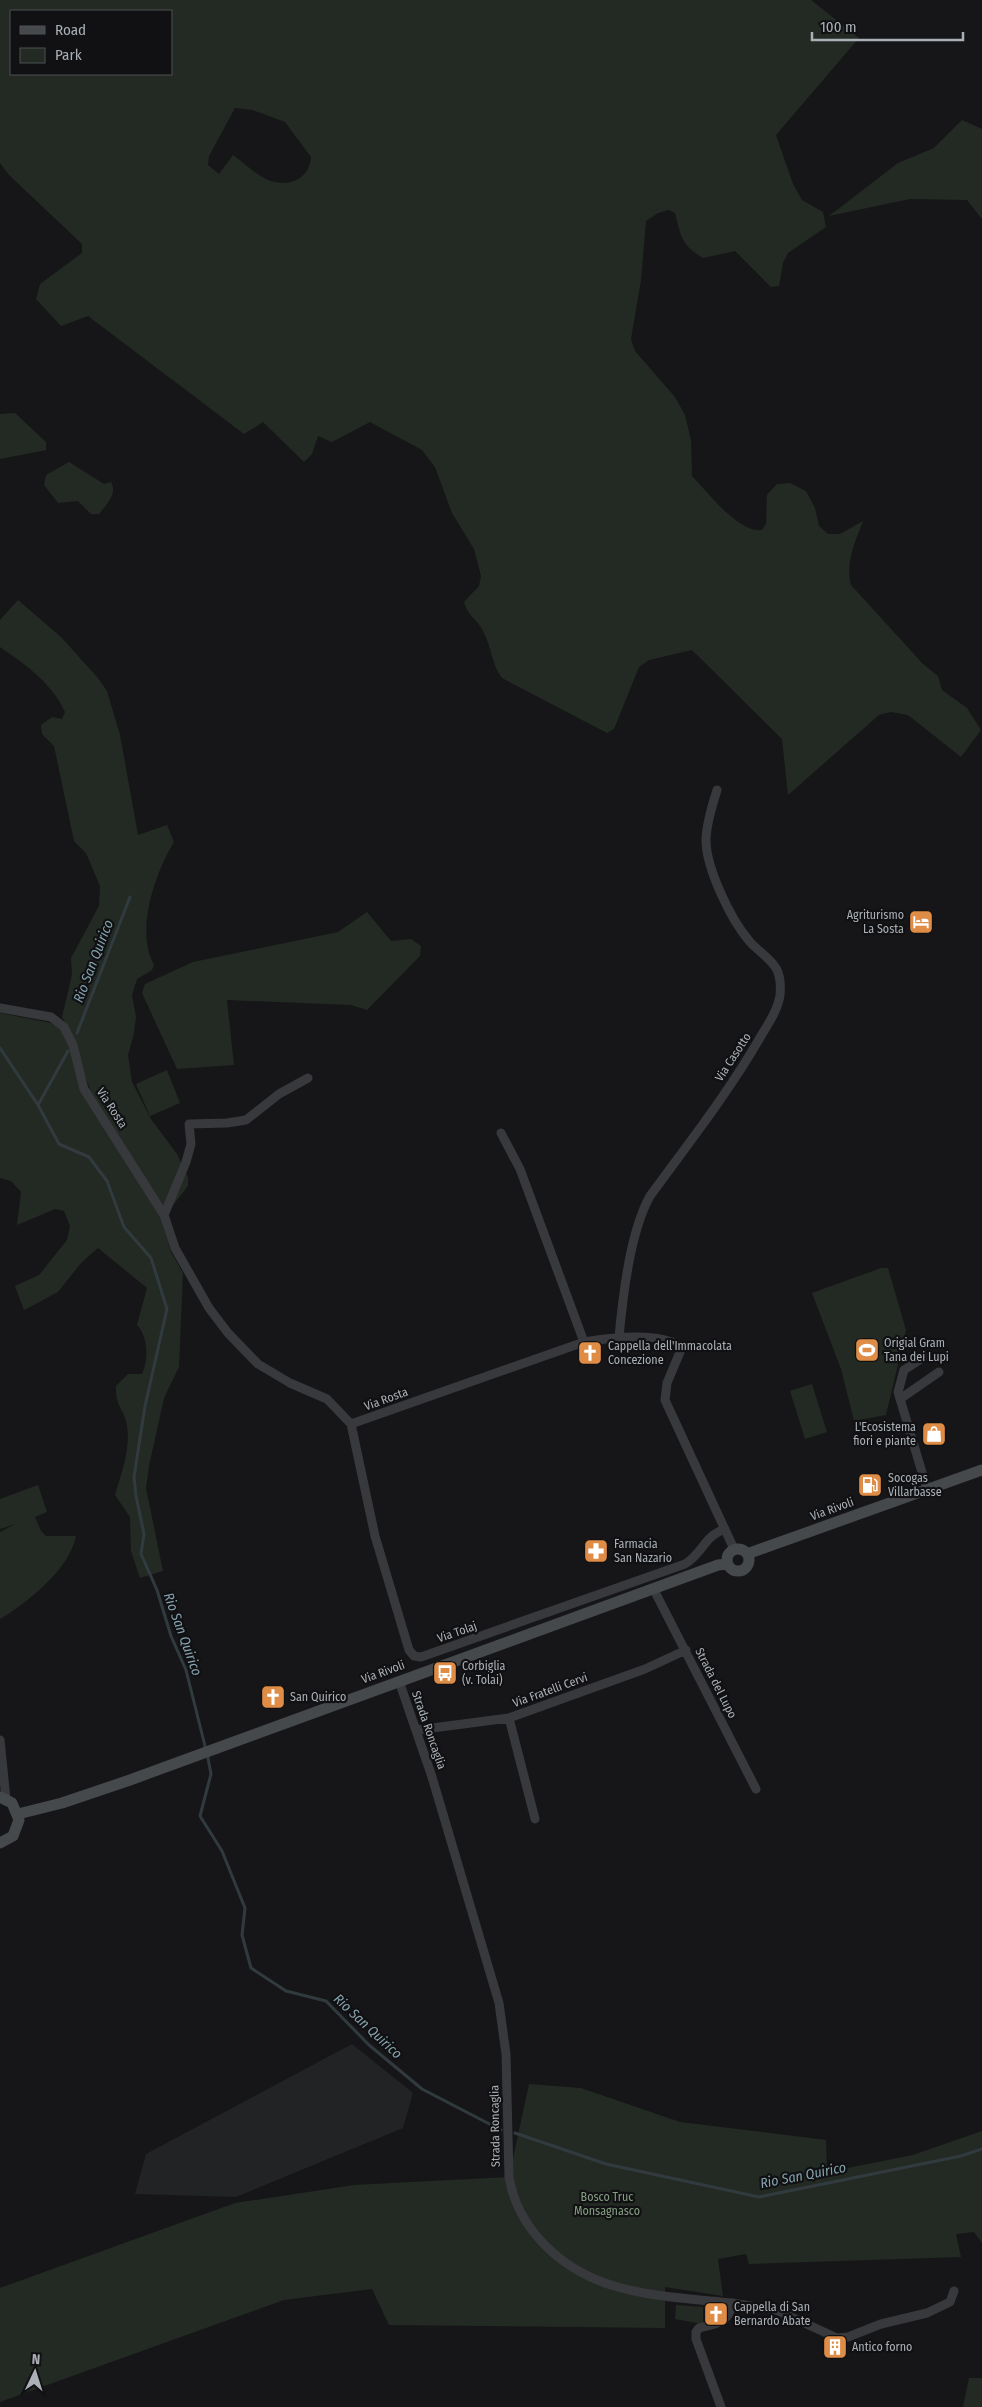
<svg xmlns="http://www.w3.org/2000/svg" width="982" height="2407" viewBox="0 0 982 2407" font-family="'Fira Sans Condensed',sans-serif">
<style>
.built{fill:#222325}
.green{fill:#232a23;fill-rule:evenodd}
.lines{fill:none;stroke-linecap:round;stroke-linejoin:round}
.stream{stroke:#313b3f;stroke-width:3}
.street{stroke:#38393c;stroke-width:9}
.secondary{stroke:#46494c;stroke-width:11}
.labels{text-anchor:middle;stroke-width:4.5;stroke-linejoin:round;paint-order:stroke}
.poi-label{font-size:12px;fill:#aab0b6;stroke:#111113;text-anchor:start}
.street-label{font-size:12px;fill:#aab0b6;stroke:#111113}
.park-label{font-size:12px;fill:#869f82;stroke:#111113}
.water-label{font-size:14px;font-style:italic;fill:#84a3ae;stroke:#111113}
</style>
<rect width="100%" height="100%" fill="#161618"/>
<path class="built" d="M352 2044 413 2093 403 2128 236 2197 135 2194 146 2154Z"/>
<path class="green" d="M0 0H811L859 38 776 135 793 184 802 200 823 212 826 227 788 253 783 263 779 286 771 287 735 251 703 258C681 245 681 236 675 213L669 210 658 213 646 221 641 280 631 339 635 351 675 397 685 415 691 440 692 476C708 492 738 533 762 530L766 524 767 495 777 484 790 483 806 491 815 508 819 526 828 534H840L863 521C855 543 845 562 851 585L923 664 938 676 942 690 967 708 981 730 961 757 908 715 891 712 879 715 788 795 782 739 692 650 649 660 639 667 614 729 607 733 502 678C491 664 492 647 483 631 477 619 467 615 464 602L479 586 481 576 474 549 452 513 435 467 422 450 370 422 332 442 318 436 312 454 304 462 263 422 244 434 88 316 61 326 36 299 40 284 82 253V244L9 175 0 163ZM11 11H171V74H11ZM235 108 253 110 285 122 311 157C309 180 288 188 268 180 256 175 243 162 233 155L219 174 208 165 209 156Z
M962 120 982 129V219L967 200 910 199 829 216 898 163 934 148Z
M15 413 46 442V450L0 459V414Z
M69 462 104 484 111 482C118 494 106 505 99 514H91L78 501 58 503 44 485 46 475Z
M18 600 61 637 98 678 107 691 120 735 138 835 167 825 174 842C155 873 135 931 154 965L152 970 137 979 132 995 136 1017 134 1033 128 1055 132 1082 151 1119 177 1154 188 1177V1186L174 1204 166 1207 160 1202 91 1092C81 1066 77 1041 62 1017L72 975 71 958 99 906 100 886 86 853 74 841 54 746 42 734 41 725 52 717 62 719 65 712C52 683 26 665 0 647V620Z
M367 912 391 941 411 939 421 946 420 956 367 1010 351 1005 227 1000 234 1065 177 1069 142 993 145 984 193 962 338 932Z
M0 1013 51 1023 63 1030 69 1042 82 1089 159 1213 171 1252 183 1273 179 1367 164 1398 149 1466 146 1488 163 1571 140 1578 131 1551 130 1517 115 1495C121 1474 131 1448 127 1426 125 1409 115 1408 116 1386L128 1374H142C149 1359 148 1336 137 1325L147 1288 98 1248 81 1263 58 1292 24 1310 15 1286 39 1275 67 1240 70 1226 64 1211 55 1209 17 1225 21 1192 11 1181 0 1178Z
M167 1070 180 1103 150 1116 136 1084Z
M881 1268H888L906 1330 886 1415 854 1421 841 1369 812 1293Z
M812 1384 827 1432 805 1439 790 1391Z
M38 1485 47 1512 35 1517 41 1531 46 1536H76C69 1570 28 1602 0 1619V1532L15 1524 0 1529V1499Z
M529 2084 581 2088 680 2122 826 2140 827 2172 913 2155 982 2131V2243L974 2232 956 2234 961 2257 749 2264 746 2254 718 2259 723 2296 665 2287V2328L389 2325 372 2289 284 2300 0 2402V2288L235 2203 354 2185 509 2177Z
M676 2305 703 2307V2324L675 2319Z
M969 2378H982V2407H963Z"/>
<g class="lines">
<path class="stream" d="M77 1033 130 897
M0 1048 38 1105
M68 1051 38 1105 59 1144 89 1157 107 1181 124 1227 151 1258 167 1309 145 1406 134 1477 136 1496 144 1534 141 1554 157 1590 171 1636 186 1670 208 1758 211 1774 200 1816 222 1851 245 1908 242 1935 251 1968 286 1991 326 2001 369 2045 422 2089 501 2130
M515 2133 606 2164 759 2197 961 2156 982 2149"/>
<path class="street" d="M0 1008 51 1017 64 1027 73 1045 84 1089 164 1215 175 1248 209 1308 228 1333 258 1364 290 1383 327 1399 351 1424
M501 1133 520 1169 584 1342
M164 1215 186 1162 191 1144 189 1124 227 1123 246 1120 279 1094 308 1078
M619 1337C623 1295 630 1232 650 1196 688 1144 729 1092 761 1036 768 1024 778 1010 780 995 783 963 768 961 750 942 731 920 705 867 706 838 707 821 712 806 717 790
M924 1357 904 1370 898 1392 927 1489
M900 1399 939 1372
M351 1424 375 1536 409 1650 414 1656 421 1657 685 1564C703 1553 704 1536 725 1529
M351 1424 584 1342C608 1338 659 1331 681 1347L680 1352 667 1383 665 1400 734 1549
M653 1588 756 1789
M399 1681 432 1777 499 2003 506 2054 509 2177C518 2230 561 2269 611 2285 649 2297 692 2299 732 2303 730 2323 715 2324 699 2328L696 2332V2339L721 2407
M509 1718 535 1819
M417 1730 509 1718 645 1669 686 1650
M0 1740 6 1799
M732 2303 776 2310 837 2338 848 2337 881 2324 927 2313 950 2302 954 2291"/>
<path class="secondary" d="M727 1560a11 11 0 1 1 22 0a11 11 0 1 1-22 0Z
M747 1554 982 1470
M0 1797 12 1803 19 1820 13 1836 0 1843
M18 1814 62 1803 130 1780 718 1565 727 1564"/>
</g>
<defs>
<symbol id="hotel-square" viewBox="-11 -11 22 22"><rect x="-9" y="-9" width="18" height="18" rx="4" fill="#df8d46" stroke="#111113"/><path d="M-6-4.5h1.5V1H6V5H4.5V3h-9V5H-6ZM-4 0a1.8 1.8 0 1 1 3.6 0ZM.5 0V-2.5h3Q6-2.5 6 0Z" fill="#fff"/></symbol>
<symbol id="stadium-square" viewBox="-11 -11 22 22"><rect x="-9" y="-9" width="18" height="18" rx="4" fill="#df8d46" stroke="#111113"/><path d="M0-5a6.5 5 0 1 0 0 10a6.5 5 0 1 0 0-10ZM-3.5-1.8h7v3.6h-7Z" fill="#fff"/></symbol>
<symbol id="church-square" viewBox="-11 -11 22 22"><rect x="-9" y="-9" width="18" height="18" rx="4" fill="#df8d46" stroke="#111113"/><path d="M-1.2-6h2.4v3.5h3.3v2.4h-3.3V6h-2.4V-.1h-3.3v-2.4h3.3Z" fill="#fff"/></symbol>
<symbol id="shop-square" viewBox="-11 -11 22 22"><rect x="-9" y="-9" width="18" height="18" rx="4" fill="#df8d46" stroke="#111113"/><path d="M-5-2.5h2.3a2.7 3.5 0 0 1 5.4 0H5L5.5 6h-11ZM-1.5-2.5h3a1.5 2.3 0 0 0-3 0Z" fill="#fff"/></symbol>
<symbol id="fuel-square" viewBox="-11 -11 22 22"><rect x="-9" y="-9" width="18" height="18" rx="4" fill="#df8d46" stroke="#111113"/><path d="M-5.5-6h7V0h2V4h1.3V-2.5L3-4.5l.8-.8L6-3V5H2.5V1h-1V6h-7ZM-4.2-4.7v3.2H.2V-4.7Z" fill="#fff"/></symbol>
<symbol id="pharmacy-square" viewBox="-11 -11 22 22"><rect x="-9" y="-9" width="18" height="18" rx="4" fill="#df8d46" stroke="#111113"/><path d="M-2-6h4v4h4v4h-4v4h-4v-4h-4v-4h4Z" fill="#fff"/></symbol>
<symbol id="bus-square" viewBox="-11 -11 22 22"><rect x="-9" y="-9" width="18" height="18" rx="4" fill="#df8d46" stroke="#111113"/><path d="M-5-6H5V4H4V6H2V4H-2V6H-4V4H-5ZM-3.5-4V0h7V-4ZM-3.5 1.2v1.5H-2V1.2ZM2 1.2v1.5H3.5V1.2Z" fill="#fff"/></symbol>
<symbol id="building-square" viewBox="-11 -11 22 22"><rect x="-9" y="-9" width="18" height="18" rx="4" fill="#df8d46" stroke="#111113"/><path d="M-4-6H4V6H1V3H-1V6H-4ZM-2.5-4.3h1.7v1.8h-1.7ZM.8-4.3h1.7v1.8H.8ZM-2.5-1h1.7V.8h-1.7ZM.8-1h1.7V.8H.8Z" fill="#fff"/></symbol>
</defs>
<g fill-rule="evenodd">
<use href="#hotel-square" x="907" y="908" width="28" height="28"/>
<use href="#stadium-square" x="853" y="1336" width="28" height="28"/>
<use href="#church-square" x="576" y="1339" width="28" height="28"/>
<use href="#shop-square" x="920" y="1420" width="28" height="28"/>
<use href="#fuel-square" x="856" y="1471" width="28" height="28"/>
<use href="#pharmacy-square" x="582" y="1537" width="28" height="28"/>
<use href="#bus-square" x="431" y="1659" width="28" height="28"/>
<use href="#church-square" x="259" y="1683" width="28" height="28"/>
<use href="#church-square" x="702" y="2300" width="28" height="28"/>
<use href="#building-square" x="821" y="2333" width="28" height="28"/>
</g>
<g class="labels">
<g class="poi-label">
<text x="904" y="919" text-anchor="end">Agriturismo<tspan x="904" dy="14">La Sosta</tspan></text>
<text x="884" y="1347">Origial Gram<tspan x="884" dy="14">Tana dei Lupi</tspan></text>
<text x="608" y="1350">Cappella dell'Immacolata<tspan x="608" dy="14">Concezione</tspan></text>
<text x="916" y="1431" text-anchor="end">L'Ecosistema<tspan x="916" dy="14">fiori e piante</tspan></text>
<text x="888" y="1482">Socogas<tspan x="888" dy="14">Villarbasse</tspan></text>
<text x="614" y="1548">Farmacia<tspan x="614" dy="14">San Nazario</tspan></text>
<text x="462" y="1670">Corbiglia<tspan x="462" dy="14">(v. Tolai)</tspan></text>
<text x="290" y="1701">San Quirico</text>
<text x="734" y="2311">Cappella di San<tspan x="734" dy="14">Bernardo Abate</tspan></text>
<text x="852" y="2351">Antico forno</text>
</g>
<g class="street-label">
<text transform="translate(733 1057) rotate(-57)" y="4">Via Casotto</text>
<text transform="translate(112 1108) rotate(57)" y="4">Via Rosta</text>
<text transform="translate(386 1399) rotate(-20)" y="4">Via Rosta</text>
<text transform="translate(832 1509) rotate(-20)" y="4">Via Rivoli</text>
<text transform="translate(457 1632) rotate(-19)" y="4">Via Tolaj</text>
<text transform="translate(383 1672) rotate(-20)" y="4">Via Rivoli</text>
<text transform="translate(716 1683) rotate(63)" y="4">Strada del Lupo</text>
<text transform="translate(550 1690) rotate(-20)" y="4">Via Fratelli Cervi</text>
<text transform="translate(429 1730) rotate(71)" y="4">Strada Roncaglia</text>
<text transform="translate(495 2126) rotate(-91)" y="4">Strada Roncaglia</text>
</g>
<g class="park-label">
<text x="607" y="2201">Bosco Truc<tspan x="607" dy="14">Monsagnasco</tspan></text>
</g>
<g class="water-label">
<text transform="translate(93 961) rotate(-69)" y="5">Rio San Quirico</text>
<text transform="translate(183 1634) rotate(70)" y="5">Rio San Quirico</text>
<text transform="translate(368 2026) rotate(43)" y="5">Rio San Quirico</text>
<text transform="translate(803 2175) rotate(-11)" y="5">Rio San Quirico</text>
</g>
</g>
<rect x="10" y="10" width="162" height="65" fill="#111113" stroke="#4e5154"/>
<rect x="20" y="26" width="25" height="8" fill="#46494c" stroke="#4e5154"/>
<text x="55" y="35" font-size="15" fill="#aab0b6">Road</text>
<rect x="20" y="48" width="25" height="15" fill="#232a23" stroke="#4e5154"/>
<text x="55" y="60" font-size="15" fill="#aab0b6">Park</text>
<g transform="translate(35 2372) rotate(4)" stroke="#111113" stroke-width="4" paint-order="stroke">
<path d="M0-4L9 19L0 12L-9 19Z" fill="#aab0b6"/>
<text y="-8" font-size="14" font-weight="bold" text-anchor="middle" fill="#aab0b6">N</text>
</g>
<path d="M812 32v8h151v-8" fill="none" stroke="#aab0b6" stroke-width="2.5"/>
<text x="820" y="32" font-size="15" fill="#aab0b6" stroke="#111113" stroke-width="4" paint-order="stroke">100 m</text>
</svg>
